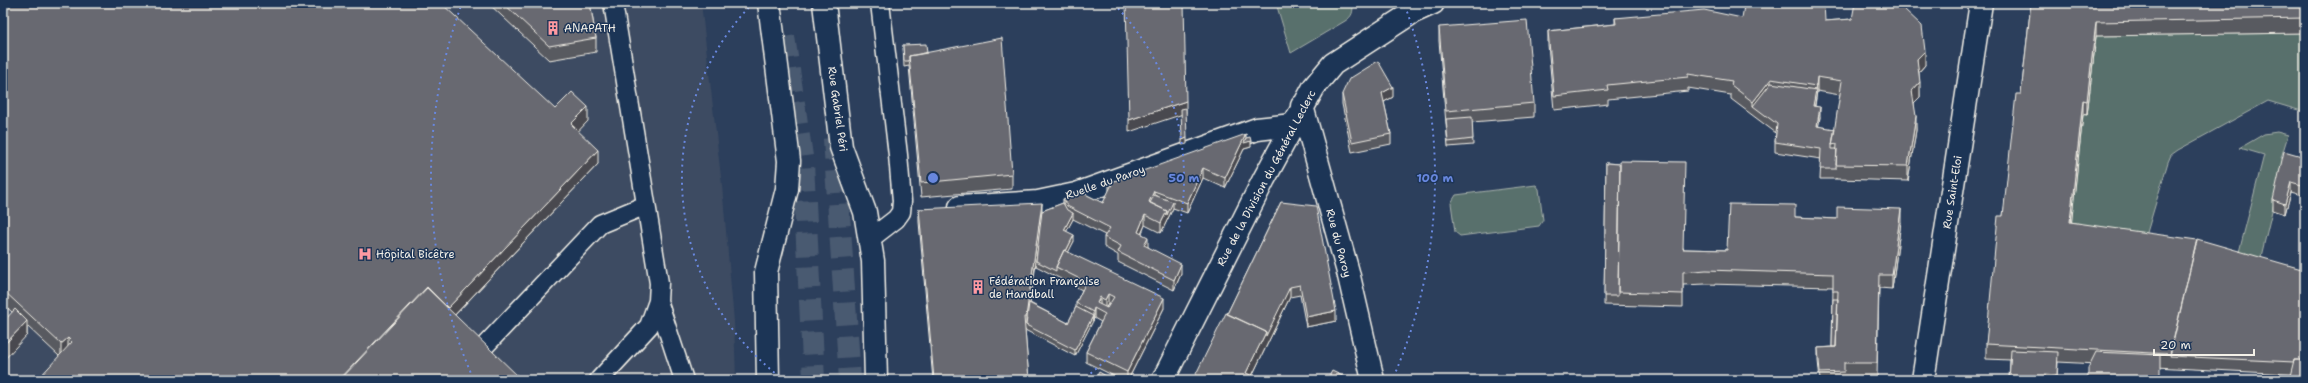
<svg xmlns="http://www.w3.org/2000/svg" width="2308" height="383" viewBox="0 0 2308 383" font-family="'Shantell Sans',sans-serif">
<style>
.built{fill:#3e4c62}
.green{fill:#58706c;stroke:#a6b0aa}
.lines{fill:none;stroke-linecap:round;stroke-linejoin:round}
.highway-tunnel{stroke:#4a5a71;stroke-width:22;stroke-dasharray:22 11;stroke-linecap:butt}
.lane-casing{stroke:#f4f1e8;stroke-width:21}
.street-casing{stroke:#f4f1e8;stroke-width:25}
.secondary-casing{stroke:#f4f1e8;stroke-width:25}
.lane{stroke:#1d3557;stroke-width:18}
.street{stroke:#1d3557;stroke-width:22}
.secondary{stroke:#1d3557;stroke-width:22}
.wall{fill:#595a61;stroke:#f4f1e8;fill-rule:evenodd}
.shaded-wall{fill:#494a4f;stroke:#f4f1e8}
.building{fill:#686971;stroke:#f4f1e8;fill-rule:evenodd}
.ring{fill:none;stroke:#6887de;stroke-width:2;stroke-dasharray:2 4}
.labels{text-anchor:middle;stroke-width:3;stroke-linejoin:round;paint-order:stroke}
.poi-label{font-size:11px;fill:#f4f1e8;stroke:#1d3557;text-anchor:start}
.street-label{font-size:11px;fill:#f4f1e8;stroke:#1d3557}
.centre{fill:#6887de;stroke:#1d3557;stroke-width:2}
.ring-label{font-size:12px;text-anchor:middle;font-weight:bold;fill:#6887de;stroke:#1d3557;stroke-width:3;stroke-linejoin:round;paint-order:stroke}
</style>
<rect width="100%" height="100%" fill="#2c3f5c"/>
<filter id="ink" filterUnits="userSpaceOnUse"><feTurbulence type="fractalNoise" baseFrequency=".025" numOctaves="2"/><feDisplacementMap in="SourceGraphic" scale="8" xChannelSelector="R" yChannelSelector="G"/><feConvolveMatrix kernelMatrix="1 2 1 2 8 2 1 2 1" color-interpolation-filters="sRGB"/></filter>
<g filter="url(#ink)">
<path class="built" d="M3 3H701L722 186 734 322 736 380H3Z"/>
<path class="green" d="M1276 3H1353C1353 12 1353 16 1345 21L1291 53Z
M2305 33V112L2268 101 2178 150 2171 155 2168 162 2143 246 2070 236 2083 115H2087L2096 36Z
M2277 132 2288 135 2281 158 2305 165 2284 161 2258 269 2238 256 2264 155 2240 148 2264 134Z
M1536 185 1539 189 1543 220 1539 226 1460 236 1455 232 1451 203 1456 195Z"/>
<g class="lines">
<path class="highway-tunnel" d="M784 37 803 163 814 380
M834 138 850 380"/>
<defs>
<path id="lane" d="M870 239 896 219 901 212 902 201 898 155 880 3
M658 301 684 380
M479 352 600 224 646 205
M599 380 649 326 658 301 659 283 613 3"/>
<path id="street" d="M1302 106 1348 272 1373 380
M960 207 1038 202 1076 194 1257 129 1292 125
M1163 380 1264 179 1314 87 1333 64 1413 12 1433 3
M1923 380 1981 3"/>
<path id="secondary" d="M824 3 841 147 865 212 873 261 876 380
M768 380 766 272 787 189 789 161 769 3"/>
</defs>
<use href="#lane" class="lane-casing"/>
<use href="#street" class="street-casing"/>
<use href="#secondary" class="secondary-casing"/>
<use href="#lane" class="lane"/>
<use href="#street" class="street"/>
<use href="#secondary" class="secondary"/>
</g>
<path class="wall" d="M3 3 555 109 588 121 578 131 598 164 455 315 59 356 27 326V335L12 312 3 304Z
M488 3H590L596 38V52L549 60Z
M2031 3H2305V33L2096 36 2087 115 2083 114 2071 222 2305 270V380L2290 374 2058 362 2057 380H2009L2010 360 1986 359V344L2003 216 2021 94Z
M1903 8 1925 65 1919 72 1920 97 1914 103 1916 130 1908 181 1836 179V178V179H1820L1821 159 1775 152V142L1776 133 1731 99V95L1688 88V91L1608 99V104L1554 110 1548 45V31L1615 24V18H1742L1825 21 1852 19ZM1817 91 1840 95 1835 129 1818 127 1820 117 1815 106Z
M1439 27 1534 103V117L1472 122 1473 145 1448 147 1439 41Z
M903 45 927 53 1012 174V189L921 197 909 66 904 67Z
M1342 94 1393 97 1384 102 1391 134V144L1352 152 1342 104Z
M1246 138 1251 147 1244 149 1225 188 1203 178 1187 213 1173 208 1161 233 1145 225 1142 233 1148 247 1181 274 1174 290 1118 262V255L1104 247V237L1105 235 1073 219 1066 232 1074 241 1068 252 1164 308 1128 380H1122L1086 362V352L1101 322 1094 318 1075 356 1025 330 1029 380H933L919 222V209L1042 211 1063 203V199L1085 194 1103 203 1109 191V183ZM1036 264V266L1082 290 1076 303V307L1068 323 1030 303ZM1108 304 1110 305 1107 308H1106Z
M2305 157V196L2291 192 2285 214 2273 210V200Z
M1606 163 1620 164 1684 249 1727 250 1795 217 1901 222 1892 289 1879 288 1877 377H1844V380H1820L1818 361V348L1832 347 1833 287 1706 284 1683 285V307L1604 305Z
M1281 202 1336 321 1306 327 1300 295 1290 297 1252 376 1253 380 1227 314Z"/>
<path class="shaded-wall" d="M2096 22V36L2087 115V101Z
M1925 51V65L1917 74V59Z
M1817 77V91L1813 116V106Z
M1771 79V93L1753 106V102Z
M1920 82V97L1912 105V91Z
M1393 87V97L1382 103V93Z
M2083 100V114L2070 236V222Z
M1186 101V113L1129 132V120Z
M588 107V121L571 139V124Z
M1820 107V117L1817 136V126Z
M1916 116V130L1908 181V166Z
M1246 134V142L1251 141V147L1244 149 1225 188V178Z
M1187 138V144L1182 145V140Z
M598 150V164L448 322V308Z
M1203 168V178L1187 213V203Z
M2291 182V192L2285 214V204Z
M1154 191V200L1151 207 1149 202Z
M1173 202V208L1161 233V223L1167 211Z
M1042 203V217L1027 325H1026V317Z
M1901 209V222L1892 289V275Z
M1073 213V219L1064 236V230Z
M1145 215V225L1138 241V232Z
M1074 235V241L1060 269 1058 268Z
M1148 237V247L1144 255V245Z
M1181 264V274L1174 290V280Z
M1290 287V297L1250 380 1246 373 1266 332Z
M1108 294V304L1105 309V300Z
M1100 297V307L1097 303Z
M1164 298V308L1128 380H1127V372Z
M1094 308V318L1093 321V312Z
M1336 311V321L1306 327V317Z
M1093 316V321L1075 356V350Z
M27 321V335L3 361V346Z
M68 338V352L61 358V344Z"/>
<path class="building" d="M3 3H441L555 109 572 92 588 107 571 124 598 150 448 308 427 287 339 380H37L72 342 68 338 61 344 3 290Z
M503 3H590L596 38 549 46Z
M1126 3H1184L1186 101 1129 120Z
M1787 3H1824L1825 21 1852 19 1855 3H1902L1903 8 1922 26 1925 51 1917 59 1920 82 1912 91 1916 116 1908 166 1836 165 1837 144 1832 145 1842 81 1817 77 1816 86 1771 79 1753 102 1731 85 1732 81 1688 74V77L1607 85 1608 90 1554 96 1548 31 1616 24 1615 18 1704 10 1742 18 1744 6Z
M2031 3H2305V18L2096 22 2087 101 2083 100 2070 222 2197 240 2170 354 1986 344 1998 216H2003L2016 94H2021Z
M1527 20 1534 103 1446 111 1439 27Z
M1002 38 1012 174 921 183 909 56Z
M926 44 927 53 909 56V61H904L903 45Z
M1378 61 1393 87 1382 93 1391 134 1352 142 1342 94 1349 79Z
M1771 83 1816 90 1813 106 1820 107 1817 126 1835 129 1832 145V149H1837L1836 169H1820L1821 149 1775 142 1777 124 1753 106Z
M1186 108 1187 138 1182 140 1181 109Z
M1472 117 1473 139 1448 142 1446 119Z
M1246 134 1225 178 1203 168 1187 203 1154 191 1149 202 1167 211 1161 223 1145 215 1138 232 1148 237 1144 245 1181 264 1174 280 1118 252 1121 246 1104 237 1110 228 1067 206 1063 199 1085 192V194L1103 203 1112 184 1109 183Z
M1250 137 1251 141 1244 143 1246 138Z
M2284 151 2305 157V186L2291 182 2285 204 2273 200Z
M1620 161 1685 162 1683 249 1727 250 1729 204 1795 205V217L1837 219V207L1901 209 1892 275H1879L1877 363H1844V372L1820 373 1818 348 1836 347 1838 291H1833V274L1706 270 1683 272V294L1618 292Z
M1606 163 1620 164 1618 296H1604Z
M1154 195 1173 202 1167 215V211L1150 203Z
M1281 202 1316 206 1336 311 1306 317 1300 285 1290 287 1266 336V332L1227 314Z
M1042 203 1026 317H1024L1029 380H934L919 209Z
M1063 203 1067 210 1073 213 1064 230 1074 235 1066 251 1064 250 1056 267V271L1036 261 1042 211Z
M2197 239 2305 270V360H2294V362L2170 356Z
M1064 250 1164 298 1127 372 1086 352 1105 314 1094 308 1093 312 1076 303 1086 282 1056 267ZM1108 294 1114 297 1107 308 1097 303 1100 297 1105 300Z
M427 288 522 380H340Z
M1833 299H1838L1836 347H1832Z
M1029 303 1068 323 1076 307 1093 316 1075 350 1026 325Z
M15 309 27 321 3 346V322Z
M1226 313 1266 332 1246 373 1253 376 1251 380H1193Z
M2011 350 2058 352 2057 375 2045 374V380H2009Z
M2096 352 2160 355V380H2088V368Z
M2294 360H2305V380H2289Z
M1332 371 1351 380H1327Z
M1099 372 1106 376 1104 380H1095Z
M1956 377 1984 380H1955Z"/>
</g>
<g class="ring">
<path d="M784 380A251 251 0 0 1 752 4M1114 4A251 251 0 0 1 1082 380"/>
<path d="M473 378A502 502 0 0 1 461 6M1405 6A502 502 0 0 1 1393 378"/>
</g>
<defs>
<symbol id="building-bare" viewBox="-9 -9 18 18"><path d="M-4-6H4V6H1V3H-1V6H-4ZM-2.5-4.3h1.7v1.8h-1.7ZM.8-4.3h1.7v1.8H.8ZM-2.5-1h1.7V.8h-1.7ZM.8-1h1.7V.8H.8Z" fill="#ff9aa2" stroke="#1d3557" stroke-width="2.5" paint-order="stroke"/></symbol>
<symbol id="hospital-bare" viewBox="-9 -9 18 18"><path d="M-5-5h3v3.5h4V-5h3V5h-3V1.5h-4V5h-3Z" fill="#ff9aa2" stroke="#1d3557" stroke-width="2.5" paint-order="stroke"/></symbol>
</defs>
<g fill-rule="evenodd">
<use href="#building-bare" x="543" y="18" width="20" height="20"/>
<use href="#hospital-bare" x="355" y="244" width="20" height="20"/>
<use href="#building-bare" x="968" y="277" width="20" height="20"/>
</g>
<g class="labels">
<g class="poi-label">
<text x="564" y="32">ANAPATH</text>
<text x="376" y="258">Hôpital Bicêtre</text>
<text x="989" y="285">Fédération Française<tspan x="989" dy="13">de Handball</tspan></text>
</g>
<g class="street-label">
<text transform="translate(838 109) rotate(82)" y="4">Rue Gabriel Péri</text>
<text transform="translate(1266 178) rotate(-62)" y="4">Rue de la Division du Général Leclerc</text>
<text transform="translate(1105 182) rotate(-19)" y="4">Ruelle du Paroy</text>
<text transform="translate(1952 192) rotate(-81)" y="4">Rue Saint-Eloi</text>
<text transform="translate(1339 243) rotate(75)" y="4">Rue du Paroy</text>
</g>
</g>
<circle cx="933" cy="178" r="6" class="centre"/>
<g class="ring-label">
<text x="1184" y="182">50 m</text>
<text x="1435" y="182">100 m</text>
</g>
<rect width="2308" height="383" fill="none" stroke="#1d3557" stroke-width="16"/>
<rect x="8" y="8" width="2292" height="367" fill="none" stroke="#f4f1e8" stroke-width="1.5" filter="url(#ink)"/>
<path d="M2154 349v6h100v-6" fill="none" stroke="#f4f1e8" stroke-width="2"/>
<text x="2160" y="349" font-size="12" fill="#f4f1e8" stroke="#1d3557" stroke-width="3" paint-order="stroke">20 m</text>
</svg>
